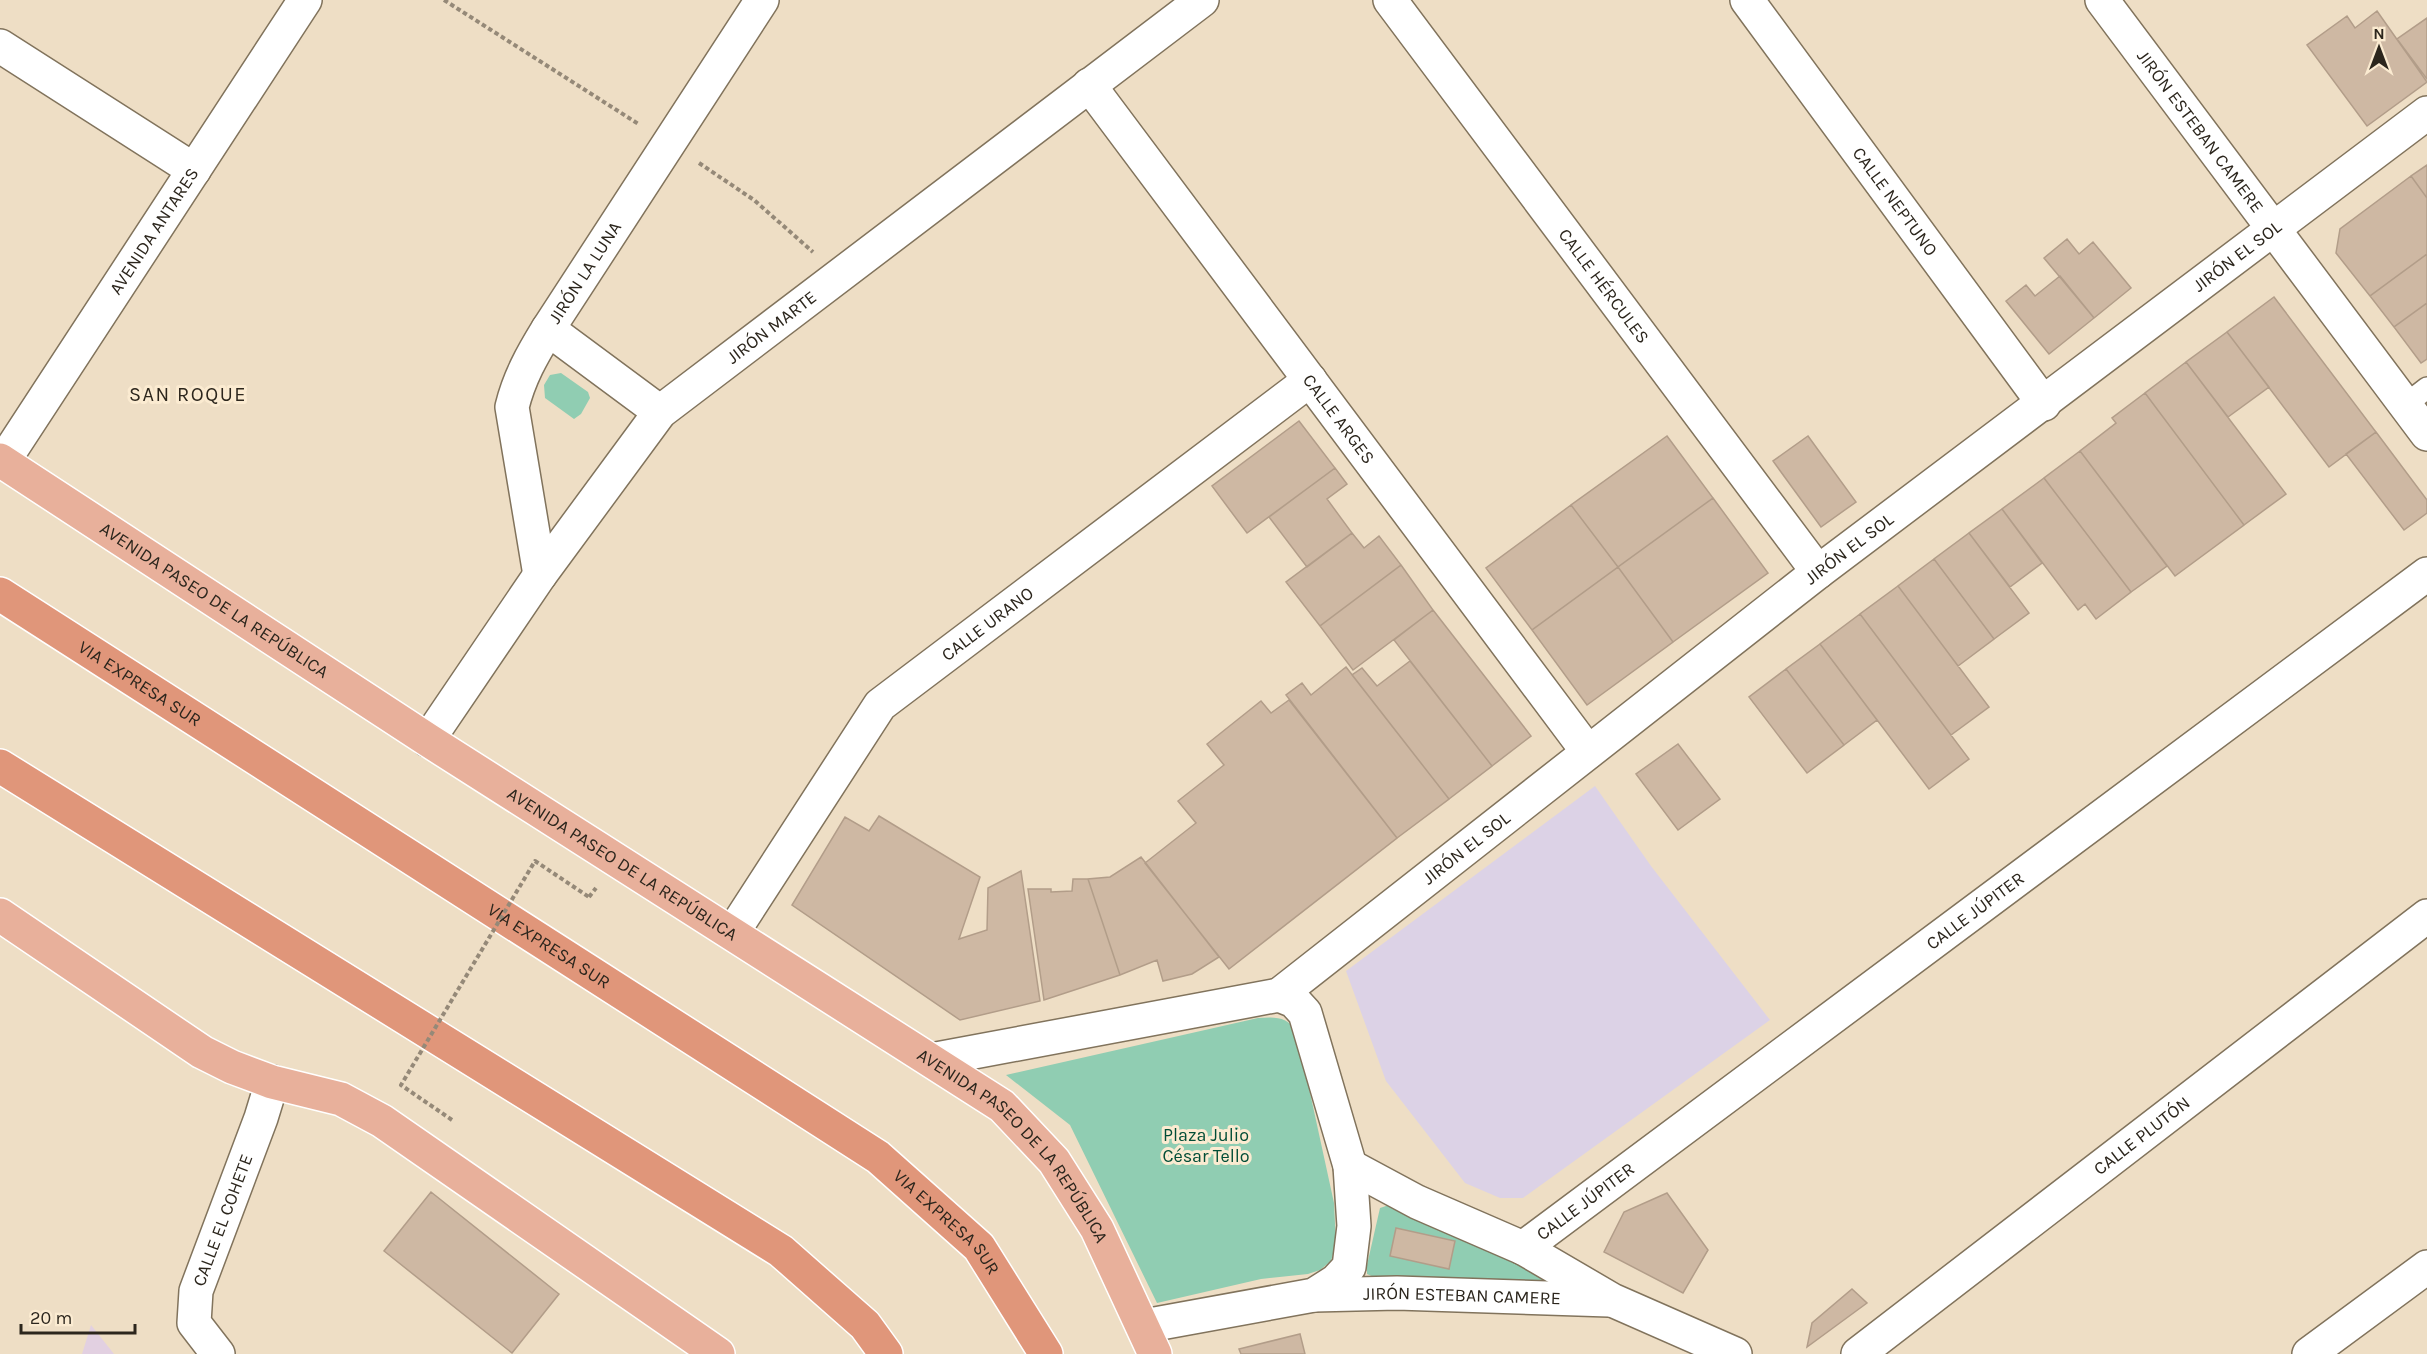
<svg xmlns="http://www.w3.org/2000/svg" width="2427" height="1354" viewBox="0 0 2427 1354" font-family="Karla,sans-serif">
<style>
.commercial{fill:#dcd2e6}
.education{fill:#e2d0e1}
.green{fill:#90cdb2}
.building{fill:#ceb8a3;stroke:#b29d89;stroke-width:1.5}
.lines{fill:none;stroke-linecap:round;stroke-linejoin:round}
.service-casing{stroke:#81735c;stroke-width:24}
.minor-casing{stroke:#81735c;stroke-width:36}
.tertiary-casing{stroke:#81735c;stroke-width:36}
.primary-casing{stroke:#fff;stroke-width:36}
.trunk-casing{stroke:#fff;stroke-width:36}
.path{stroke:#958978;stroke-width:4;stroke-dasharray:4.5 3;stroke-linecap:butt}
.service{stroke:#fff;stroke-width:21}
.minor{stroke:#fff;stroke-width:33}
.tertiary{stroke:#fff;stroke-width:33}
.primary{stroke:#e8b09b;stroke-width:33}
.trunk{stroke:#e0967a;stroke-width:33}
.path-bridge{stroke:#958978;stroke-width:4;stroke-dasharray:4.5 3;stroke-linecap:butt}
.labels{text-anchor:middle;stroke-width:6;stroke-linejoin:round;paint-order:stroke}
.street-label{font-size:18px;fill:#2c261d;stroke:#fbebd1}
.park-label{font-size:18px;fill:#014d36;stroke:#fbebd1}
.neighbourhood-label{font-size:20px;letter-spacing:1.5px;fill:#2c261d;stroke:#fbebd1}
</style>
<rect width="100%" height="100%" fill="#eedec5"/>
<path class="commercial" d="M1595 786 1651 866 1770 1020 1523 1198H1500L1465 1183 1386 1081 1346 971Z"/>
<path class="education" d="M91 1325 114 1354H82Z"/>
<path class="green" d="M561 373 588 392 590 398 581 414 574 419 545 398 544 385 550 375Z
M1258 1018C1275 1017 1288 1016 1297 1033L1334 1203 1336 1244 1331 1261 1320 1270 1308 1274 1261 1279 1157 1303 1070 1125 1006 1075Z
M1389 1205 1544 1274 1549 1281 1548 1289 1376 1278 1367 1274V1265L1380 1208Z"/>
<path class="building" d="M2377 11 2427 82 2367 126 2307 45 2347 16 2355 28Z
M2427 18V79L2397 39Z
M2427 165V198L2411 176Z
M2411 176 2427 198V254L2370 296 2336 253 2340 229Z
M2067 239 2079 254 2093 242 2131 288 2094 318 2044 258Z
M2427 254V303L2394 327 2370 296Z
M2060 276 2094 318 2049 354 2006 301 2026 285 2035 296Z
M2274 297 2376 432 2329 467 2227 332Z
M2427 303V359L2421 363 2394 327Z
M2227 332 2269 387 2228 417 2186 362Z
M2186 362 2286 494 2244 525 2145 393Z
M2145 393 2244 525 2175 576 2080 451 2116 423 2112 418Z
M1299 421 1335 468 1247 533 1212 486Z
M2376 432 2427 500V513L2404 530 2346 454Z
M1667 436 1713 498 1618 567 1571 505Z
M1808 436 1856 502 1821 527 1773 461Z
M2080 451 2167 566 2131 592 2044 478Z
M1335 468 1347 484 1327 499 1352 533 1307 567 1269 517Z
M2044 478 2131 592 2096 619 2085 604 2078 610 2002 509Z
M1713 498 1768 573 1673 642 1618 567Z
M1571 505 1618 567 1532 630 1486 568Z
M2002 509 2042 563 2010 587 1969 533Z
M1352 533 1364 548 1379 536 1401 565 1320 626 1286 582Z
M1969 533 2029 613 1994 639 1934 559Z
M1934 559 1994 639 1958 666 1898 586Z
M1401 565 1433 610 1353 670 1320 626Z
M1618 567 1673 642 1587 705 1532 630Z
M1898 586 1989 707 1951 735 1860 614Z
M1433 610 1531 736 1492 766 1394 640Z
M1860 614 1969 759 1929 789 1820 644Z
M1820 644 1877 720 1844 745 1786 669Z
M1410 661 1492 766 1449 799 1352 675 1362 668 1377 686Z
M1346 667 1449 799 1397 838 1286 695 1302 683 1311 695Z
M1786 669 1844 745 1807 773 1749 697Z
M1289 700 1397 838 1229 969 1145 863 1196 823 1178 801 1224 765 1207 744 1261 701 1271 713Z
M1678 744 1720 799 1678 830 1636 774Z
M879 816 980 877 959 939 987 930 988 888 1021 871 1040 1001 960 1020 792 905 845 817 869 831Z
M1141 857 1219 957 1192 974 1163 981 1157 960 1120 975 1088 879 1110 877Z
M1073 879H1088L1120 975 1044 1000 1028 889H1051V892L1072 891Z
M431 1192 559 1294 512 1353 384 1251Z
M1667 1193 1708 1250 1683 1293 1604 1252 1624 1212Z
M1396 1228 1455 1241 1449 1269 1390 1256Z
M1852 1289 1867 1303 1807 1347 1812 1323Z
M1300 1334 1305 1354H1241L1239 1349Z"/>
<g class="lines">
<defs>
<path id="service" d="M2405 405 2427 388"/>
<g id="minor">
<path id="s1" d="M1390 0 1818 572"/>
<path id="s2" d="M1747 0 2044 404"/>
<path id="s3" d="M2102 0 2427 434"/>
<path d="M0 46 194 170"/>
<path id="s4" d="M1089 85 1588 752"/>
<path d="M548 329 660 412"/>
<path id="s5" d="M540 575 512 407C519 378 532 355 548 329L762 0"/>
<path id="s6" d="M428 740 540 575 660 412 1202 0"/>
<path id="s7" d="M733 932 880 705 1310 380"/>
<path id="s8" d="M1279 995 1818 572 2427 113"/>
<path d="M931 1060 1279 995 1294 1001 1305 1013 1350 1166 1354 1226 1349 1267 1336 1281 1314 1295 1144 1326"/>
<path d="M1350 1166 1417 1202 1523 1248 1612 1300 1735 1354"/>
<path id="s9" d="M1523 1248 2427 574"/>
<path id="s10" d="M1314 1295 1397 1293 1609 1300"/>
<path id="s11" d="M218 1354 194 1323 196 1291 261 1118 272 1082"/>
<path id="s12" d="M1858 1354 2427 916"/>
<path d="M2309 1354 2427 1267"/>
</g>
<g id="tertiary">
<path id="s13" d="M3 462 305 0"/>
</g>
<g id="primary">
<path id="s14" d="M0 460 428 740 1002 1106 1054 1161 1097 1229 1155 1354"/>
<path d="M0 915 202 1052 232 1067 272 1082 341 1099 382 1121 718 1354"/>
</g>
<g id="trunk">
<path id="s15" d="M0 594 878 1157 979 1247 1046 1354"/>
<path d="M0 766 781 1251 865 1325 886 1354"/>
</g>
</defs>
<use href="#service" class="service-casing"/>
<use href="#minor" class="minor-casing"/>
<use href="#tertiary" class="tertiary-casing"/>
<use href="#primary" class="primary-casing"/>
<use href="#trunk" class="trunk-casing"/>
<path class="path" d="M444 0 640 125
M699 163 754 200 813 252
M589 897 596 888"/>
<use href="#service" class="service"/>
<use href="#minor" class="minor"/>
<use href="#tertiary" class="tertiary"/>
<use href="#primary" class="primary"/>
<use href="#trunk" class="trunk"/>
<path class="path-bridge" d="M452 1120 401 1085 535 861 589 897"/>
</g>
<g class="labels">
<g class="street-label">
<text dy="6" stroke="none"><textPath href="#s3" startOffset="164">JIRÓN ESTEBAN CAMERE</textPath></text>
<text dy="6" stroke="none"><textPath href="#s2" startOffset="250">CALLE NEPTUNO</textPath></text>
<text dy="6" stroke="none"><textPath href="#s13" startOffset="276">AVENIDA ANTARES</textPath></text>
<text dy="6" stroke="none"><textPath href="#s8" startOffset="1210">JIRÓN EL SOL</textPath></text>
<text dy="6" stroke="none"><textPath href="#s5" startOffset="324">JIRÓN LA LUNA</textPath></text>
<text dy="6" stroke="none"><textPath href="#s1" startOffset="357">CALLE HÉRCULES</textPath></text>
<text dy="6" stroke="none"><textPath href="#s6" startOffset="542">JIRÓN MARTE</textPath></text>
<text dy="6" stroke="none"><textPath href="#s4" startOffset="417">CALLE ARGES</textPath></text>
<text dy="6" stroke="none"><textPath href="#s8" startOffset="724">JIRÓN EL SOL</textPath></text>
<text dy="6" stroke="none"><textPath href="#s14" startOffset="256">AVENIDA PASEO DE LA REPÚBLICA</textPath></text>
<text dy="6" stroke="none"><textPath href="#s7" startOffset="405">CALLE URANO</textPath></text>
<text dy="6" stroke="none"><textPath href="#s15" startOffset="166">VIA EXPRESA SUR</textPath></text>
<text dy="6" stroke="none"><textPath href="#s8" startOffset="238">JIRÓN EL SOL</textPath></text>
<text dy="6" stroke="none"><textPath href="#s14" startOffset="742">AVENIDA PASEO DE LA REPÚBLICA</textPath></text>
<text dy="6" stroke="none"><textPath href="#s9" startOffset="564">CALLE JÚPITER</textPath></text>
<text dy="6" stroke="none"><textPath href="#s15" startOffset="652">VIA EXPRESA SUR</textPath></text>
<text dy="6" stroke="none"><textPath href="#s12" startOffset="358">CALLE PLUTÓN</textPath></text>
<text dy="6" stroke="none"><textPath href="#s14" startOffset="1228">AVENIDA PASEO DE LA REPÚBLICA</textPath></text>
<text dy="6" stroke="none"><textPath href="#s9" startOffset="78">CALLE JÚPITER</textPath></text>
<text dy="6" stroke="none"><textPath href="#s11" startOffset="147">CALLE EL COHETE</textPath></text>
<text dy="6" stroke="none"><textPath href="#s15" startOffset="1138">VIA EXPRESA SUR</textPath></text>
<text dy="6" stroke="none"><textPath href="#s10" startOffset="148">JIRÓN ESTEBAN CAMERE</textPath></text>
</g>
<g class="park-label">
<text x="1206" y="1141">Plaza Julio<tspan x="1206" dy="21">César Tello</tspan></text>
</g>
<g class="neighbourhood-label">
<text x="188" y="401">SAN ROQUE</text>
</g>
</g>
<g transform="translate(2379 48)" stroke="#fbebd1" stroke-width="4.5" paint-order="stroke">
<path d="M0-4.5L10 22L0 15L-10 22Z" fill="#2c261d"/>
<text y="-9" font-size="16" font-weight="bold" text-anchor="middle" fill="#2c261d">N</text>
</g>
<path d="M21 1324v9h114v-9" fill="none" stroke="#2c261d" stroke-width="3"/>
<text x="30" y="1324" font-size="18" fill="#2c261d" stroke="#fbebd1" stroke-width="4.5" paint-order="stroke">20 m</text>
</svg>
